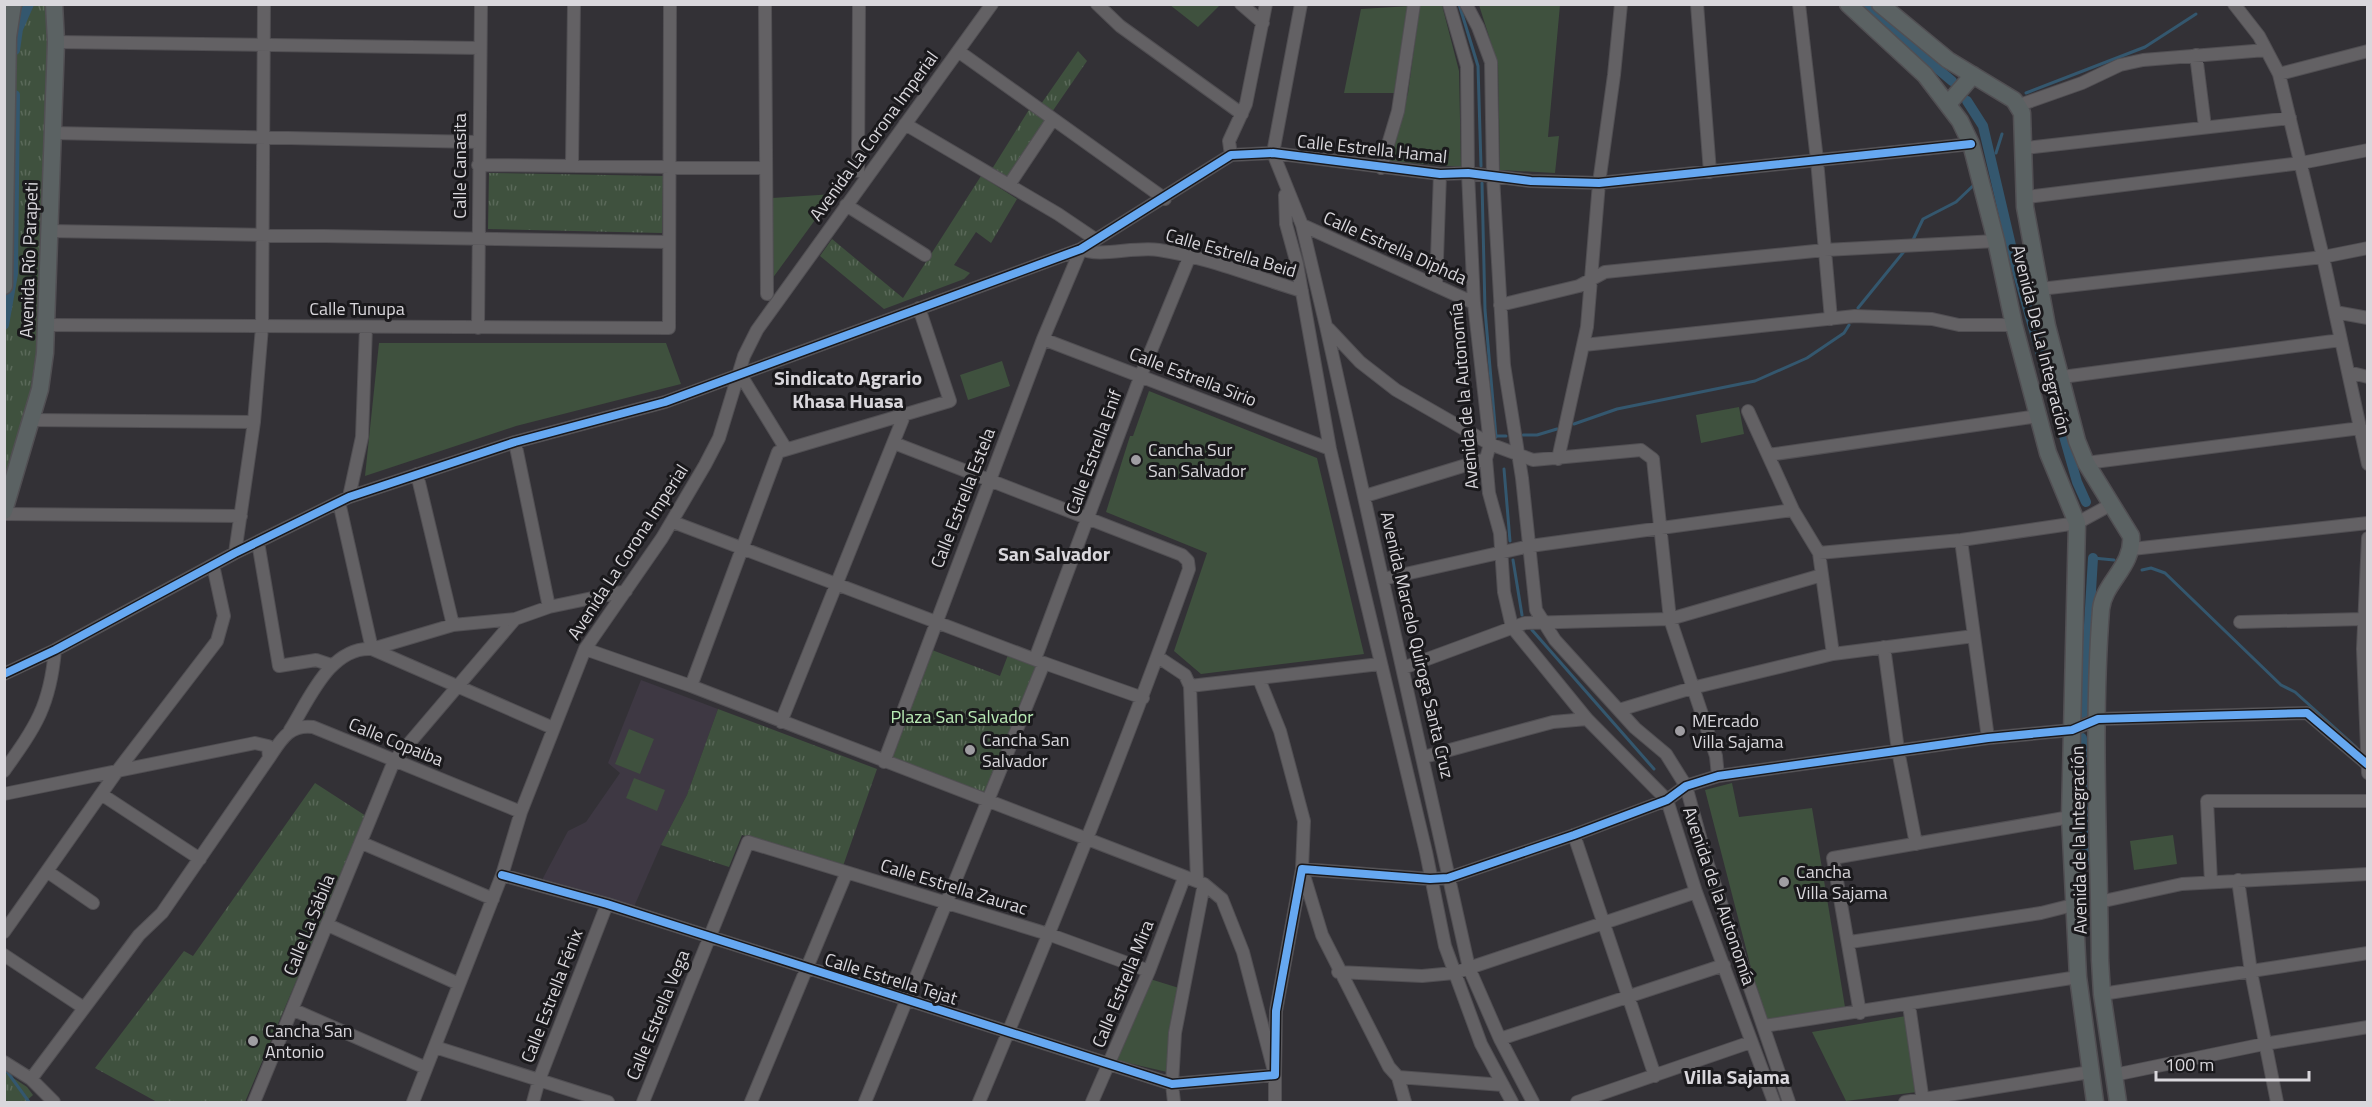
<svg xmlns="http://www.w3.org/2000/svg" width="2372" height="1107" viewBox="0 0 2372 1107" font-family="'Titillium Web',sans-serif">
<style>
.built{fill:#3e3843}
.green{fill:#3f513e}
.park{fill:url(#park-tufts)}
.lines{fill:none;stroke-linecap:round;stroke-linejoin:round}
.stream{stroke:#34576e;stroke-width:3}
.canal{stroke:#34576e;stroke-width:10}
.minor-casing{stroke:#514f53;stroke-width:14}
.major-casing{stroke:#514f53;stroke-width:19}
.minor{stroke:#636164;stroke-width:12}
.major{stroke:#5b6263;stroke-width:16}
.cycleway-casing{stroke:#1a191c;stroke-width:11}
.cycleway{stroke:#66a8f1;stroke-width:8}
.poi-dot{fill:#9f9da2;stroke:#1a191c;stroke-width:2}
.labels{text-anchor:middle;stroke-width:6;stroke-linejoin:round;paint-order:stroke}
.street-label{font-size:18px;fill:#d9d7dc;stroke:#1a191c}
.poi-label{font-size:18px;fill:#d9d7dc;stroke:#1a191c;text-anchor:start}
.park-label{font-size:18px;fill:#baecb6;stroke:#1a191c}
.neighbourhood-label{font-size:20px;font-weight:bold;fill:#d9d7dc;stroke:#1a191c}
</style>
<defs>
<pattern id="park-tufts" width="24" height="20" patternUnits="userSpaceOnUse" patternTransform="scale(1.5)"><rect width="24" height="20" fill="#3f513e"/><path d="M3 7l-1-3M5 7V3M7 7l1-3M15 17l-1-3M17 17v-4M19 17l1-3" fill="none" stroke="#5a6959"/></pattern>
</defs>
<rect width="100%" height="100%" fill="#333136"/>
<path class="built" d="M641 680 718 709 687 795 661 845 633 909 542 880 568 831 586 822 620 773 608 763Z"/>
<path class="green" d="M1170 5H1220L1198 27Z
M1420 5H1442L1459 71 1461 167 1389 161 1408 93Z
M1479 5H1560L1548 137 1559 136 1555 173 1500 170 1498 65Z
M1410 6 1394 93H1344L1361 9Z
M834 194 772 279V198Z
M379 343H666L681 384 516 426 365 476Z
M1002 361 1010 386 968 400 960 375Z
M1149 391 1317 458 1364 654 1201 674 1174 651 1207 553 1106 512 1130 436H1133Z
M1739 407 1744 434 1701 443 1696 415Z
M629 729 654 739 640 774 615 764Z
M634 778 665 790 657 811 626 798Z
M1732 783 1739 817 1812 808 1845 1007 1765 1022 1705 790Z
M2173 835 2177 864 2134 870 2130 841Z
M1150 979 1179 988 1167 1072 1115 1060Z
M1906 1016 1917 1092 1846 1101 1812 1032Z"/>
<path class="park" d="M19 5H48L50 49 41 319 29 400 5 485 4 315 10 273 12 41Z
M1078 51 1087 61 1052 112 1041 104Z
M1030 108 1047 119 1007 177 992 169Z
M489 173 663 176 662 233 488 229Z
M981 176 1017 199 991 243 976 232 954 265 970 273 964 279 884 309 820 256 832 239 903 298Z
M932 650 1000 676 1008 655 1036 666 988 794 891 757Z
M718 709 877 769 843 866 742 835 729 867 661 845 687 795Z
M315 783 366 816 245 1102H157L95 1068 184 951 193 956Z
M4 1072 27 1087 33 1095 25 1102H5Z"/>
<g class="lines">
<path class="stream" d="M1459 4 1478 66 1481 166
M2026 93 2145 47 2196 14
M1996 153 2002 134
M1482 183 1485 310 1496 437
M1912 242 1923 219 1956 202 1976 183
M1858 308 1906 249
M1574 424 1617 409 1755 381 1807 358 1844 333 1849 325
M1523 435H1537L1557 429
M1496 436H1506
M1504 469 1510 541
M2093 558 2114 560
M1513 560 1522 615
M2142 570 2151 568 2165 573 2281 685 2295 692 2356 747
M1532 630 1654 769
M6 1070 29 1102"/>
<path class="canal" d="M1866 4 1882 22 1952 81
M15 50 18 29 29 4
M1967 101 1983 126 2017 271 2077 482 2086 502
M4 325 13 274 15 95
M2083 725 2093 558
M2082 738 2084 863"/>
<defs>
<path id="minor" d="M765 4 767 294
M1097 4 1120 26 1242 114
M1241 4 1263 23
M1301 4 1273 153 1302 225 1326 326 1469 968 1500 1039 1533 1102
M1449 4 1467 66 1468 173 1474 303 1490 444 1486 459 1489 493 1500 533 1504 592 1512 627 1587 719 1667 800 1696 892 1774 1102
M1466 4 1478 27 1491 62 1493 176 1504 365 1522 478 1536 610 1555 640 1635 728 1666 754 1686 786 1707 862 1789 1102
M1697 4 1710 172
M1799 4 1817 160 1831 319
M2234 4 2259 36 2279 74 2323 257 2368 464
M56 42 480 48
M958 51 1165 199
M2196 55 2205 127
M2279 74 2368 51
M2017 106 2082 83 2120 65 2143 60 2266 50
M905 124 1058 214 1095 239
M53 133 478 142
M2025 148 2290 118
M1231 155 1229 141 1246 104 1266 4
M478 165 764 168
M572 166 574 4
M1381 168 1398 111 1414 4
M858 171 859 4
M1009 185 1053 119
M1285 195 1286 224 1297 264 1330 449 1426 852 1445 946 1481 1044 1512 1102
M2027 197 2301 163 2368 150
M846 205 925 255
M1302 225 1474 303
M50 231 668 242
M1081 249C1099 258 1135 246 1159 250 1207 257 1255 277 1302 291
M1436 286 1440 174
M2040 289 2323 257 2368 248
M1500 305 1579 286 1605 272 1825 250 1996 241
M2335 312 2368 318
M46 325 669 328 670 4
M478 328 481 4
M1329 329 1360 362 1396 390 1490 444 1533 460 1641 450 1653 459 1670 619 1716 756 1718 776
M1043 339 1330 449
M1584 345 1855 316 1932 319 1959 325H2014
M2348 372 2368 377
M740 374 786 449
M2062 377 2341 340
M1748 411 1793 510 1819 553 1961 540 2077 523 2112 504
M31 420 254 422
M515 442 549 607
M894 443 1182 555 1188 561 1189 569C1125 749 1053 926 979 1102
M1768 455 2038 416
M1558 459 1587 327 1599 183 1614 75 1621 4
M2086 463 2361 428
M417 474 453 625
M1365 496 1486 459
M349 497 362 437 366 327
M339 502 372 649 553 728
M4 514 241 516
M673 522 1044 663 1143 698
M2368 538 2363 649 2368 773
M1961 540 1988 738
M258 542 279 666 316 660 331 665
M2132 549 2368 523
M235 553 254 422 262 327 264 4
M1819 553 1833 654
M1383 579 1530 546 1793 510
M2240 622 2363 619
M1884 647 1898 750 1916 844
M585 649 691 686 1204 884 1222 899 1243 952 1275 1075V1102
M1158 657 1185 675 1190 686 1197 880
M1035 659 1141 375 1189 258
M1403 668 1525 623 1670 619 1822 575
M4 674 55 650 235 553 349 497 515 442 665 402 1081 249 1231 155 1273 153 1440 174 1468 173 1531 181 1599 183 1971 144
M1259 679 1280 731 1304 821 1302 869 1322 935 1389 1067 1398 1077 1405 1102
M691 686 778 452 950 401 919 308
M1190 686 1380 664
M1619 710 1692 688 1833 654 1974 636
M781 722 904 416
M290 730C309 700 330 646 372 649L453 625 515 619
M1424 757 1553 722 1587 719
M269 758C281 740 289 724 313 727L521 812
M884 762 1043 339 1081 249
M4 771C36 726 50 706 55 650
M4 794 255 743 268 746 269 758 162 913 139 935 31 1079
M101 794 200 859
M1574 835 1655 1076
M362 843 493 899
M48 872 93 903
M502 875 607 904 1172 1084 1275 1075 1276 1011 1302 869 1430 879 1448 878 1574 835 1667 800 1686 786 1718 776 1988 738 2072 730 2098 719 2307 713 2367 764
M2238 880 2251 972 2277 1102
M2211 882 2207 801H2368
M2099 902 2182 884 2368 874
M328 925 459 984
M4 932 118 770 217 641 224 616 213 565
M1850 942 2041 913 2073 905
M4 955 84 1008
M1338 972 1422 976 1454 973 1696 892
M2102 994 2368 953
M1909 1005 1923 1102
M294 1010 426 1068
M1860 1013 1833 858 2070 817
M1764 1026 2078 977
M1500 1039 1724 965
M435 1047 608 1102
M4 1062 31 1079 54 1102
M2114 1075 2264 1044 2368 1027
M1398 1077 1503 1085
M254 1102 394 761 515 619 549 607 626 591
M413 1102 502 875 521 812 585 649 662 538 705 465 719 438 744 356 757 330 992 4
M533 1102 539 1080 607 904
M643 1102 748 842 1048 934 1149 971
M751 1102 846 874
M865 1102 1044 663
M1092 1102 1149 971 1184 878
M1174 1102 1172 1084 1175 1033 1204 884
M1577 1102 1751 1042
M1905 1102 2090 1072"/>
<path id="major" d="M1848 4 1925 75 1960 121 1971 144 1996 241 2014 325 2048 453 2077 523 2070 817 2078 977 2095 1102
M1880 4 1948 60 2014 100 2022 113 2025 207 2047 326 2077 441 2086 463 2131 536C2134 566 2104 582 2101 609 2092 725 2099 844 2100 960L2102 994 2118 1102
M1948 104 1973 75
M4 286 8 37 13 4
M4 511 40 389 45 353 56 42 54 4"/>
</defs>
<use href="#minor" class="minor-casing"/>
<use href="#major" class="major-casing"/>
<use href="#minor" class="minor"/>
<use href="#major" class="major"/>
<defs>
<path id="cycleway" d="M4 674 55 650 235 553 349 497 515 442 665 402 1081 249 1231 155 1273 153 1440 174 1468 173 1531 181 1599 183 1971 144
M502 875 607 904 1172 1084 1275 1075 1276 1011 1302 869 1430 879 1448 878 1574 835 1667 800 1686 786 1718 776 1988 738 2072 730 2098 719 2307 713 2367 764"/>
</defs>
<use href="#cycleway" class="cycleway-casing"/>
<use href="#cycleway" class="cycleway"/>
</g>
<g class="poi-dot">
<circle cx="1136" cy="460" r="6"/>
<circle cx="1680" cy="731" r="6"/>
<circle cx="970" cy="750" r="6"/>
<circle cx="1784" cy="882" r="6"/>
<circle cx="253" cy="1041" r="6"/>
</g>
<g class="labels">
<g class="street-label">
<text transform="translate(874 136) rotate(-54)" y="6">Avenida La Corona Imperial</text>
<text transform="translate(1372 149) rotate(6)" y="6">Calle Estrella Hamal</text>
<text transform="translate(460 166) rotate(-90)" y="6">Calle Canasita</text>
<text transform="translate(1395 248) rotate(24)" y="6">Calle Estrella Diphda</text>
<text transform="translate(1231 253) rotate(16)" y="6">Calle Estrella Beid</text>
<text transform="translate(29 260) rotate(-88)" y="6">Avenida Río Parapeti</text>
<text x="357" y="315">Calle Tunupa</text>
<text transform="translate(2041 340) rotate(76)" y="6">Avenida De La Integración</text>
<text transform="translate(1193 377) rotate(21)" y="6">Calle Estrella Sirio</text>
<text transform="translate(1464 396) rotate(-95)" y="6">Avenida de la Autonomía</text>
<text transform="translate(1094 452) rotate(-70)" y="6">Calle Estrella Enif</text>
<text transform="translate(963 498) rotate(-69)" y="6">Calle Estrella Estela</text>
<text transform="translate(628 552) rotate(-57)" y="6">Avenida La Corona Imperial</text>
<text transform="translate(1417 645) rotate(77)" y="6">Avenida Marcelo Quiroga Santa Cruz</text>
<text transform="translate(396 742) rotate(22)" y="6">Calle Copaiba</text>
<text transform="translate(2079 840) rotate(-91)" y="6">Avenida de la Integración</text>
<text transform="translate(954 887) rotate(17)" y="6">Calle Estrella Zaurac</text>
<text transform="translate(1719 896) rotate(71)" y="6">Avenida de la Autonomía</text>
<text transform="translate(309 925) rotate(-68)" y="6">Calle La Sábila</text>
<text transform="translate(891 979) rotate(17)" y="6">Calle Estrella Tejat</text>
<text transform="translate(1123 984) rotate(-68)" y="6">Calle Estrella Mira</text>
<text transform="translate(552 996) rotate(-69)" y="6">Calle Estrella Fénix</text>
<text transform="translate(658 1015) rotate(-68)" y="6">Calle Estrella Vega</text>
</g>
<g class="poi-label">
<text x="1148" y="456">Cancha Sur<tspan x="1148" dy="21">San Salvador</tspan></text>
<text x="1692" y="727">MErcado<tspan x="1692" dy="21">Villa Sajama</tspan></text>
<text x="982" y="746">Cancha San<tspan x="982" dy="21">Salvador</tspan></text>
<text x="1796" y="878">Cancha<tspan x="1796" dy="21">Villa Sajama</tspan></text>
<text x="265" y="1037">Cancha San<tspan x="265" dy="21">Antonio</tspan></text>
</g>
<g class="park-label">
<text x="962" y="723">Plaza San Salvador</text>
</g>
<g class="neighbourhood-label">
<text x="848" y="385">Sindicato Agrario<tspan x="848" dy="23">Khasa Huasa</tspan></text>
<text x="1054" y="561">San Salvador</text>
<text x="1737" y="1084">Villa Sajama</text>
</g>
</g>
<rect width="2372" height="1107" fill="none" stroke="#d9d7dc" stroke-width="12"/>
<path d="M2156 1071v9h153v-9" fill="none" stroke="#d9d7dc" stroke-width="3"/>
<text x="2165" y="1071" font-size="18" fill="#d9d7dc" stroke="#1a191c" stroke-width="4.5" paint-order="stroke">100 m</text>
</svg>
